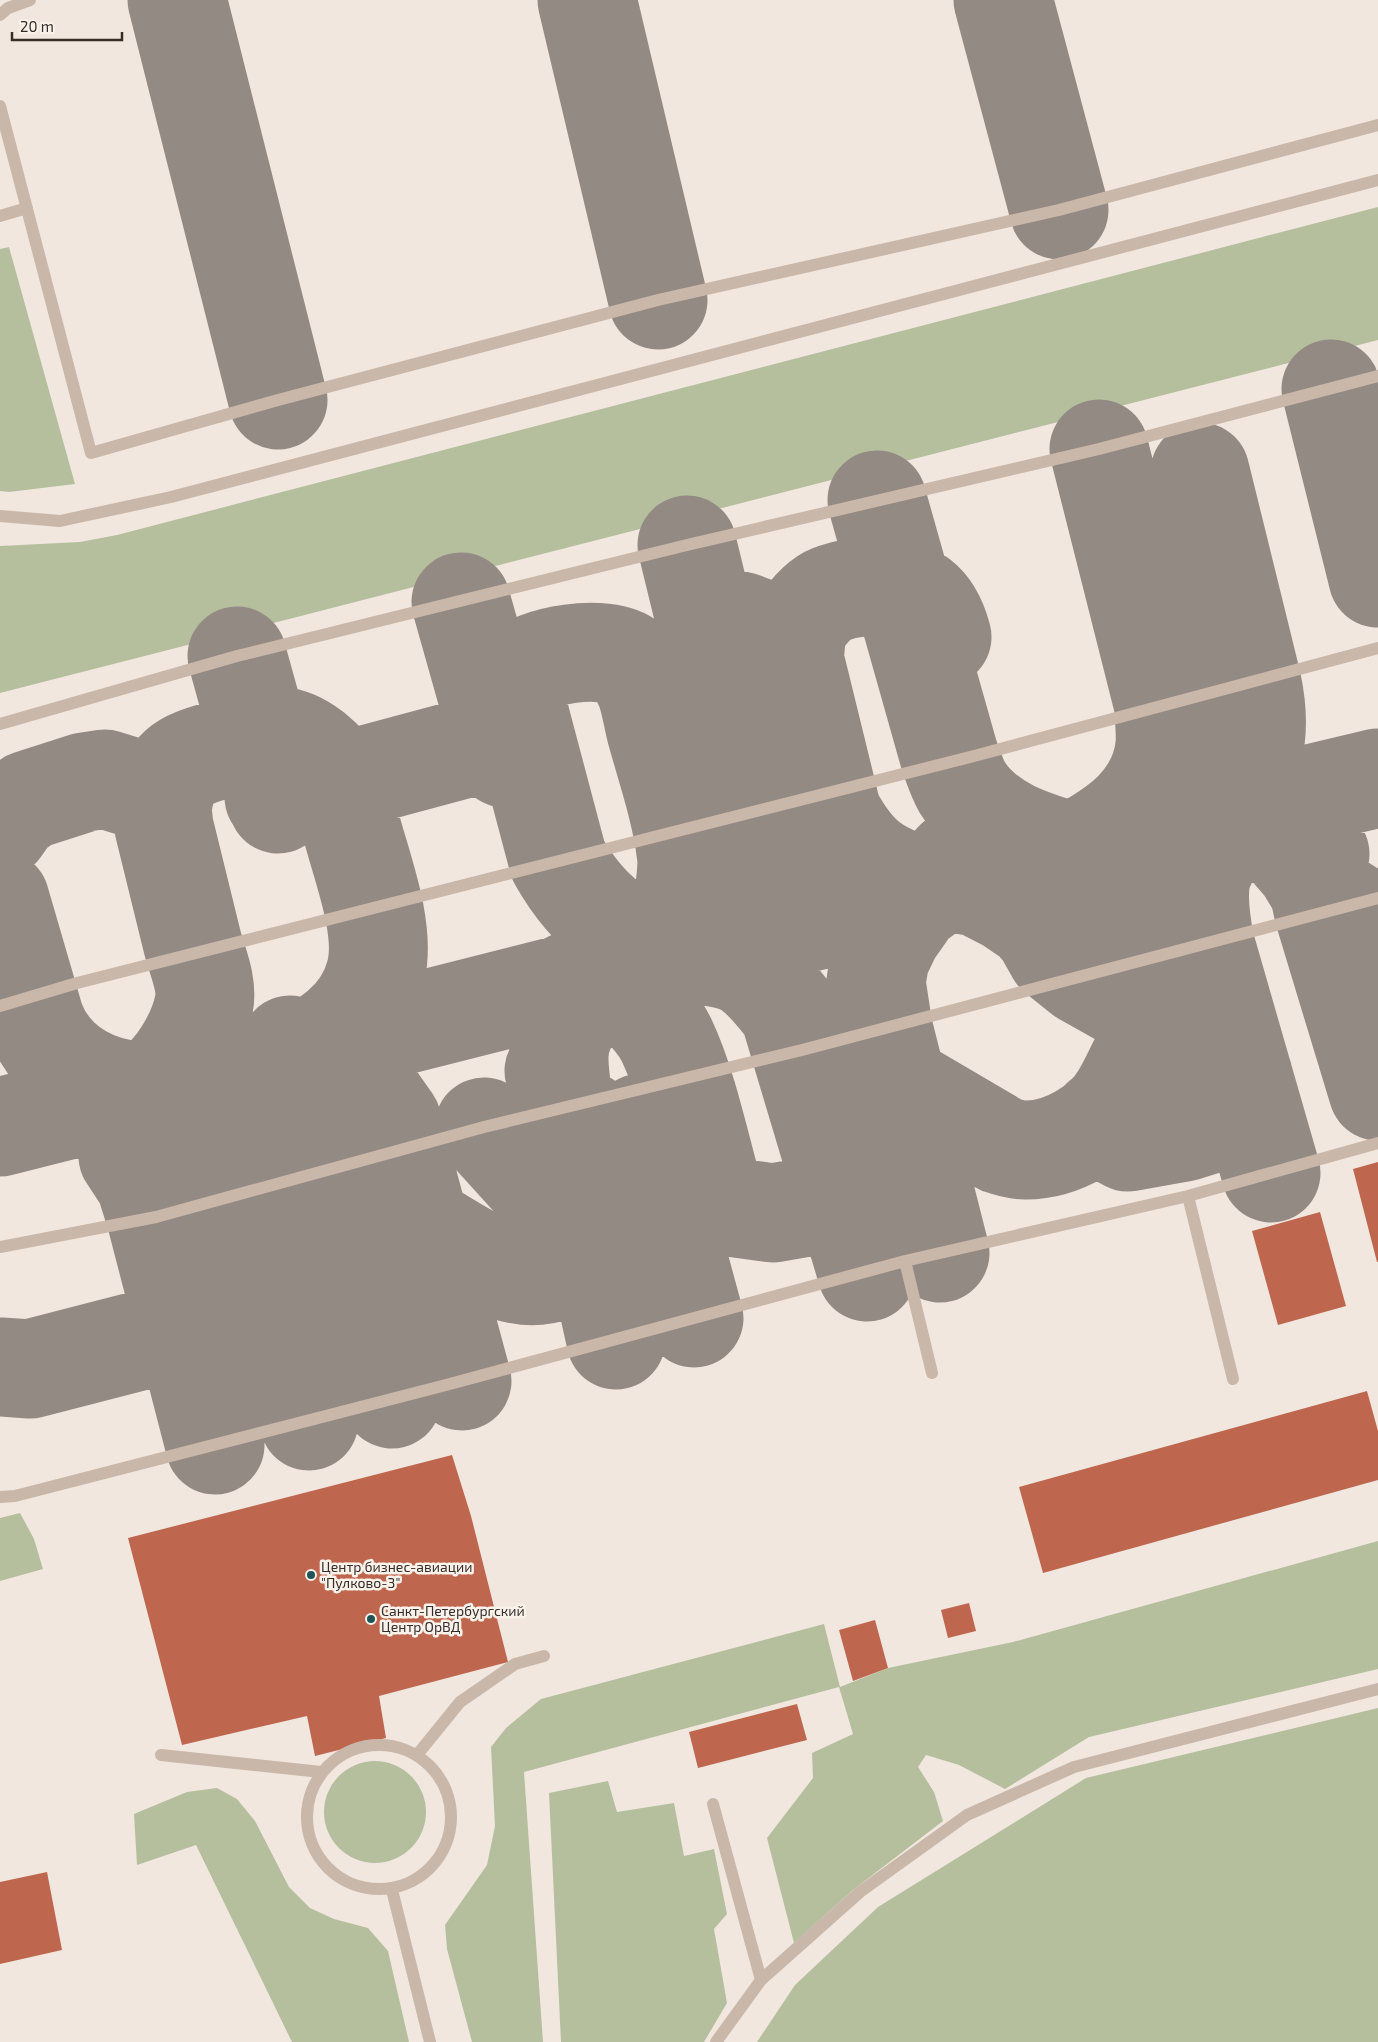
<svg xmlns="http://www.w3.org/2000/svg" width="1378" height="2042" viewBox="0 0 1378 2042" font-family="'Exo 2',sans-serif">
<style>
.green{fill:#b5bf9e}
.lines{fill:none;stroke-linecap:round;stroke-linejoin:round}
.taxiway{stroke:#948a84;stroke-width:99}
.building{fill:#bf664e}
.minor{stroke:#c9b7aa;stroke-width:12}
.poi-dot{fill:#215456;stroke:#f9f2ea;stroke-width:2}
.labels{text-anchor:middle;stroke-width:5;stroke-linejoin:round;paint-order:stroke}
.poi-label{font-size:14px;fill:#362d29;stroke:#f9f2ea;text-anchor:start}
</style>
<rect width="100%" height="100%" fill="#f1e7de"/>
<path class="green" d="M1378 207V340L0 693V546L80 542 117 535Z
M9 247 75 484 9 492 0 491V249Z
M20 1513 34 1539 43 1569 0 1581V1518Z
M1378 1541V1669L1089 1737 1005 1789 959 1765 926 1755 918 1767 934 1792 943 1821 853 1890 794 1943 767 1838 813 1778 812 1753 853 1734 839 1687 524 1772 543 2042H472L447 1949 445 1925 487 1865 495 1826 491 1747 506 1728 541 1699 824 1624 840 1687 888 1668 1013 1642Z
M1378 1708V2042H757L795 1985 878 1907 1086 1778Z
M324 1812a51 51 0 1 1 102 0a51 51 0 1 1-102 0Z
M608 1781 617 1812 674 1803 684 1856 714 1849 727 1914 714 1929 727 2003 704 2042H561L549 1793Z
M217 1788 237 1799 255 1821 289 1887 310 1908 334 1919 368 1928 388 1951 409 2042H292L196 1845 137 1865 134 1814 187 1792Z"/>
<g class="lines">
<path class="taxiway" d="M177 0 278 400
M587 0 658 300
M1003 0 1059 210
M1331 389 1378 578
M1099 449 1164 706 1176 728 1205 760
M877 500 949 755C953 766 957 778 962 787 986 826 1032 840 1073 852 1117 829 1160 800 1165 745 1166 733 1164 719 1164 706
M687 545 752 811 763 830 793 863
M461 602 505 758
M740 621C765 629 778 636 794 658L832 813 830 850 818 879
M237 656 278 804
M794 658C796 648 795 632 800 624 808 612 820 597 834 593 857 585 899 582 919 598 932 608 938 622 942 637
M274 797 340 782 500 739
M162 809C168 764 182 761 222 749 239 744 260 734 278 736 303 738 328 760 339 782 346 795 347 812 351 826 362 868 386 928 376 971 370 995 357 1015 338 1030 321 1043 312 1050 290 1045
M832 813C857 860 879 874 930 888L955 860
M1192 823C1249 785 1266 750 1252 683L1200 472
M1188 827 1209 818 1236 822 1262 830 1286 845 1305 867 1319 890 1378 927
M0 829 12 812 29 800 85 782 105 779 147 792 162 809 164 827C173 865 183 903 192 941 197 961 208 983 204 1004 199 1031 175 1076 149 1088 143 1091 130 1090 123 1089 83 1082 49 1058 35 1020L0 900
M1320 854C1316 874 1319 893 1324 913L1378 1091
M1004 871C1019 861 1046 863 1063 870 1082 877 1103 889 1117 904 1139 928 1156 1019 1165 1053
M691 946C722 921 748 887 752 846 754 835 752 823 752 811
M631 966C655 944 679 921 685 887 686 876 688 863 686 852 681 811 667 771 656 731 652 716 650 697 643 683 640 677 633 666 628 661 607 644 532 654 518 675 515 680 515 688 514 694L558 860C586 910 625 943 683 953 702 956 722 956 740 964 760 973 775 994 789 1011L867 1272
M611 971C587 996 558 1023 559 1059 559 1075 562 1090 564 1106L652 1165 736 1208 773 1213 813 1206 842 1185 867 1155 880 1131
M570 981C592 986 616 990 635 1003 647 1010 661 1028 667 1041 688 1086 700 1146 714 1195
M863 1064 1001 1145C1008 1147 1017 1150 1024 1150 1061 1151 1104 1126 1122 1094 1128 1084 1133 1073 1138 1063
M554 1071 564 1106 616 1340
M641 1123 694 1318
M0 1127 842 914 882 899 937 886 1013 865 1106 846 1209 818 1378 778
M484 1127 593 1247
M128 1156 145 1182 156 1217 215 1445
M1271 1173 1205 944C1201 923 1197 900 1201 878 1204 862 1223 834 1235 823 1246 813 1275 802 1289 802
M387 1203C410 1218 432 1233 455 1246 511 1279 540 1290 596 1250
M156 1217 149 1167 153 1142 166 1115 186 1092 204 1080 228 1068 268 1077 297 1096 313 1110 322 1126 392 1399
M940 1253 883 1028 876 982 880 958 892 933 913 903 937 886 959 884 978 887 1009 903 1031 918 1043 931 1056 954 1082 975 1155 1016 1243 1075 1232 1098 1220 1112 1203 1126 1184 1132 1128 1142 1113 1134 1101 1119
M0 1367 30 1369 185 1329C210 1320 222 1312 239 1290
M309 1421C295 1369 281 1318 268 1266 257 1225 234 1167 245 1124 253 1090 269 1073 295 1051L345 1070 368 1088 392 1122 462 1381"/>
</g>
<path class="building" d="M1378 1162V1262H1377L1353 1169Z
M1320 1212 1346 1306 1278 1325 1252 1231Z
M1367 1391 1378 1431V1480L1043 1573 1019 1487Z
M452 1455 471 1516 508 1662 379 1696 386 1738 315 1756 307 1716 182 1745 128 1538Z
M969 1603 976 1631 948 1638 941 1610Z
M875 1620 888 1668 853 1681 839 1630Z
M797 1704 807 1740 698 1768 689 1732Z
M47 1872 62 1950 0 1964V1882Z"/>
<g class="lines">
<path class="minor" d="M0 15 8 8 30 0
M0 106 91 453 278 400 658 300 1059 210 1378 125
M0 216 27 208
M0 516 60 521 171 497 1378 180
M0 724 237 656 687 545 1099 449 1378 376
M0 1006 77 983 974 756 1378 648
M1188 1196 1378 1143
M0 1247 156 1217 484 1127 802 1050 1378 898
M905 1261 1188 1196 1233 1379
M0 1497 15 1496 446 1385 905 1261 932 1373
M307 1817a72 72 0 1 1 144 0a72 72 0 1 1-144 0Z
M161 1755 321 1772
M417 1755 460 1702 515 1664 544 1656
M713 1804 761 1980
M392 1890 430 2042
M716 2042 761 1980 860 1892 967 1815 1074 1767 1378 1689"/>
</g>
<g class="poi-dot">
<circle cx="311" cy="1575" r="5"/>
<circle cx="371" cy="1619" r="5"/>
</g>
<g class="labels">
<g class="poi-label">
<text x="321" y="1572">Центр бизнес-авиации<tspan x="321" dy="16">"Пулково-3"</tspan></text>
<text x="381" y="1616">Санкт-Петербургский<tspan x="381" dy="16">Центр ОрВД</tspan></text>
</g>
</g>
<path d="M12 32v8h110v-8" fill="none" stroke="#362d29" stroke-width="2.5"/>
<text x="20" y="32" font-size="15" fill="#362d29" stroke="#f9f2ea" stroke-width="4" paint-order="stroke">20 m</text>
</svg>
